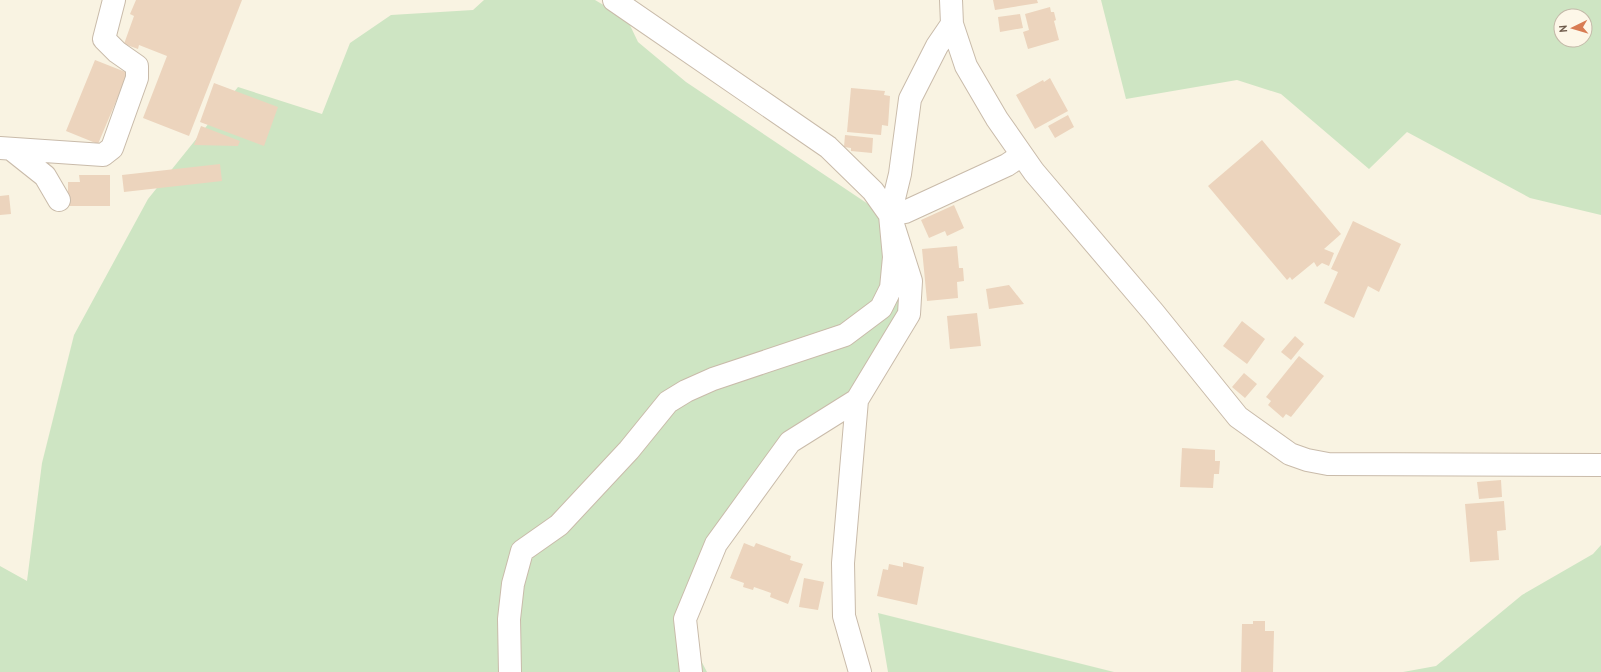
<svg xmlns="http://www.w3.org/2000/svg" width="1601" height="672" viewBox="0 0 1601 672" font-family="'PT Sans',sans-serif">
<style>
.green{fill:#cee5c3;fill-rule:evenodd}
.building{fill:#ecd4bd}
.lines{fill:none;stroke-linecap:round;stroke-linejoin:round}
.street-casing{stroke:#c9bbaa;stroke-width:24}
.street{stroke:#fff;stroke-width:22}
</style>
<rect width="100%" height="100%" fill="#f9f3e2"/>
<path class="green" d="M484 0H595L627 19 638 42 686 82 874 208 902 263 903 307 849 394 790 432 746 483 706 545 677 615 707 672H0V566L27 581 42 463 74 335 148 199 238 87 322 114 350 43 391 15 473 10Z
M1101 0H1601V215L1530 198 1407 132 1369 169 1281 94 1237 80 1126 99ZM1561 16H1585V40H1561Z
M1601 545V672H1403L1436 666 1522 595 1593 554Z
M878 613 1114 672H888Z"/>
<path class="building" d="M136 0H242L189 136 143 118 167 56 139 45 138 49 124 44 134 16 130 14Z
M993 0H1037L1038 3 995 10Z
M1050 7 1051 12H1054L1056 20 1054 21 1059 40 1028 49 1023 32 1029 30 1025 14Z
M1020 14 1023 28 1000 32 998 17Z
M95 60 128 73 98 144 66 131Z
M1050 78 1068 111 1035 129 1016 95 1043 80 1044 82Z
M214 83 278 107 264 146 200 122Z
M851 88 885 91 884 95 890 96 888 126 882 125 881 135 847 132Z
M1068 115 1074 127 1055 138 1048 126Z
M201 126 240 141 238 146 194 145Z
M845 135 873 138 872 153 851 151V148L844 147Z
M1262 140 1341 234 1324 249 1334 253 1329 266 1322 263 1317 267 1314 262 1292 280 1290 277 1287 280 1208 186Z
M220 164 222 181 124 192 122 175Z
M79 175H110V206H68V182H80Z
M9 195 11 214 0 215V196Z
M954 205 964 228 947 236 945 231 929 238 921 220Z
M1353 221 1401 244 1379 292 1368 286 1354 318 1324 303 1338 272 1331 269Z
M957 246 959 268H963L964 281 957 282 958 298 927 301 922 249Z
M1009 285 1024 304 989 309 986 289Z
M977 313 981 346 950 349 947 316Z
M1242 321 1265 339 1247 364 1223 346Z
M1295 336 1304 344 1291 360 1281 352Z
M1299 356 1324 376 1291 417 1286 414 1283 418 1268 405 1271 401 1266 397Z
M1244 373 1257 384 1245 398 1232 387Z
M1182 448 1215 450V461H1220L1219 474H1214L1213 488 1180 487Z
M1501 480 1502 497 1479 499 1477 482Z
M1504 501 1506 530 1497 531 1499 560 1470 562 1465 504Z
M744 543 754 547 756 543 791 556 790 560 803 564 788 604 770 597 771 593 754 587 753 590 743 587 744 583 730 578Z
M903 562 924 567 917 605 877 596 883 569 888 570 889 564 903 567Z
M804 578 824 582 818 610 799 607Z
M1253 621H1265V631H1274L1273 672H1241L1242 624H1253Z"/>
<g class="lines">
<defs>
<path id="street" d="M614 0 828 147 873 191 890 215 911 281 909 314 857 400 790 442 716 544 685 619 691 672
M951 0 952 24 966 66 997 119 1034 172 1154 313 1238 417 1290 454 1307 460 1328 464 1601 465
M0 148 103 155 112 148 137 78V66L117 52 104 39 114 0
M11 149 45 176 59 200
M890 215 905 212 1007 165 1022 155
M857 400 843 563 844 616 860 672
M510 672 509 619 513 584 522 551 559 525 629 450 668 402 686 391 713 379 845 335 881 308 891 288 894 257 890 215 900 174 910 99 937 46 952 24"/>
</defs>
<use href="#street" class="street-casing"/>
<use href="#street" class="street"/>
</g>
<g transform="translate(1573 28) rotate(265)"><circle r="19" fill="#fdf7e8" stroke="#c4b9a9"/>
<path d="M0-3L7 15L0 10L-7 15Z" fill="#d87c53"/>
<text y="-6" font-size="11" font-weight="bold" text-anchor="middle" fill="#6e5b4b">N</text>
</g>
</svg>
